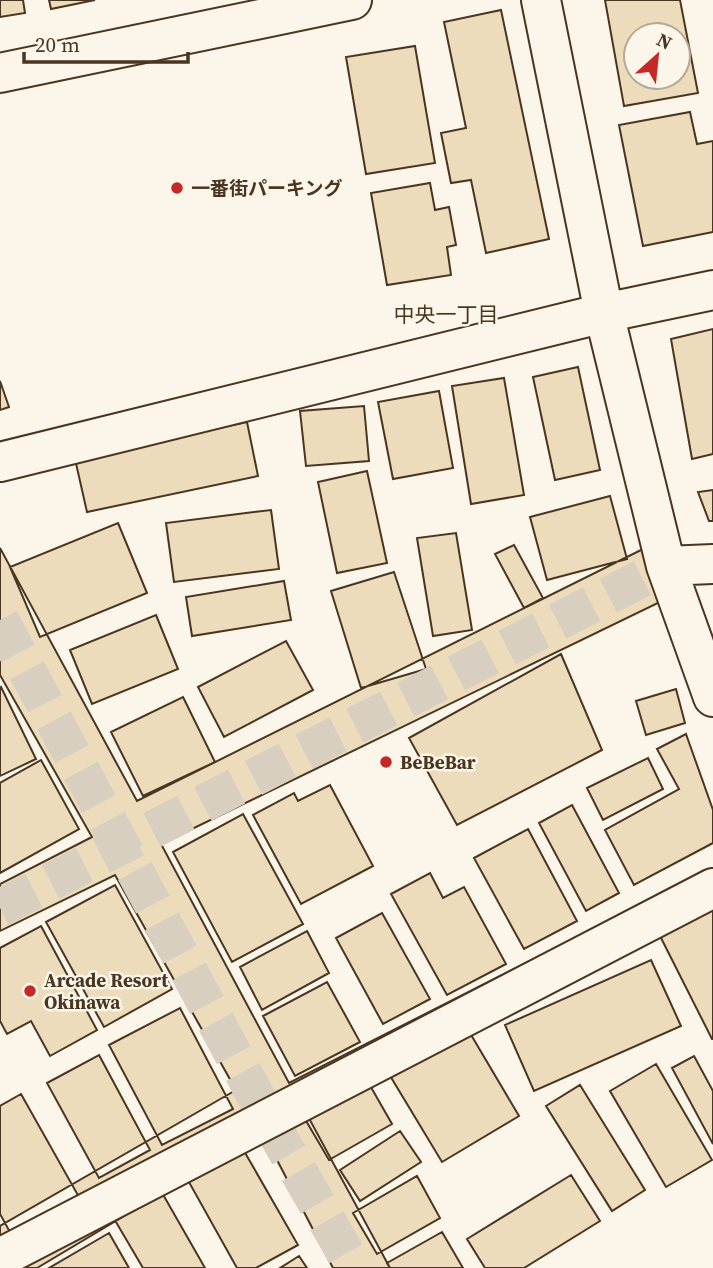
<svg xmlns="http://www.w3.org/2000/svg" width="713" height="1268" viewBox="0 0 713 1268" font-family="'Source Serif 4','Noto Sans JP',serif">
<style>
.building{fill:#ecdcbc;stroke:#4a3520;stroke-width:2;fill-rule:evenodd}
.lines{fill:none;stroke-linecap:round;stroke-linejoin:round}
.minor-tunnel{stroke:#d8cfc1;stroke-width:38;stroke-dasharray:38 19;stroke-linecap:butt}
.minor-casing{stroke:#4a3520;stroke-width:42}
.minor{stroke:#fbf6e9;stroke-width:38}
.poi-dot{fill:#c62828;stroke:#fbf6e9;stroke-width:2.5}
.labels{text-anchor:middle;stroke-width:5;stroke-linejoin:round;paint-order:stroke}
.poi-label{font-size:19px;font-weight:bold;fill:#4a3520;stroke:#fbf6e9;text-anchor:start}
.neighbourhood-label{font-size:21px;fill:#4a3520;stroke:#fbf6e9}
</style>
<rect width="100%" height="100%" fill="#fbf6e9"/>
<path class="building" d="M0 0H23L25 13 0 17Z
M49 0H95L51 9Z
M605 0H680L698 93 624 106ZM636 35H678V77H636Z
M501 10 549 239 486 253 471 180 451 183 441 133 466 128 444 22Z
M415 46 435 163 366 174 346 57Z
M690 112 697 144 713 141V232L643 246 619 125Z
M430 183 435 210 449 207 456 245 447 247 451 275 387 285 371 193Z
M713 329V454L692 459 671 339Z
M578 367 600 470 555 480 533 377Z
M504 378 524 495 471 504 452 386Z
M0 381 9 407 0 410Z
M439 391 453 468 393 479 378 402Z
M364 406 369 461 306 466 300 411Z
M247 422 258 476 87 512 75 459Z
M367 471 387 563 337 573 318 482Z
M713 490V521H709L698 492Z
M610 496 627 559 547 580 530 517Z
M271 510 279 569 174 582 166 523Z
M118 523 147 593 40 637 10 567Z
M456 533 472 630 433 636 417 538Z
M514 545 543 598 524 608 495 554Z
M0 548 137 801 645 548 660 602 161 844 289 1083 713 868V908L305 1111 390 1268H333L263 1133 37 1268H0V1226L236 1090 115 875 0 931V884L92 837 0 675Z
M394 572 426 669 361 688 331 591Z
M284 581 291 620 192 636 186 597Z
M156 615 178 669 92 704 70 650Z
M286 641 313 690 224 737 198 687Z
M561 654 602 750 457 825 409 738Z
M1 687 36 759 0 776V688Z
M676 689 685 723 646 735 636 701Z
M183 697 215 762 143 796 111 732Z
M686 734 713 810V843L634 885 605 830 679 789 657 749Z
M648 758 663 789 603 820 587 788Z
M41 760 79 829 0 873V783Z
M330 785 373 866 301 904 253 815 294 793 298 801Z
M572 805 619 893 586 911 539 823Z
M243 814 303 924 232 962 173 852Z
M528 829 577 921 524 949 474 858Z
M430 873 443 898 464 887 506 964 447 995 391 894Z
M115 885 172 989 104 1027 46 922Z
M713 910V1039H712L658 932Z
M382 913 430 999 383 1024 336 938Z
M41 926 97 1030 50 1056 31 1021 7 1034 0 1021V948Z
M307 931 329 973 262 1010 240 967Z
M651 960 681 1026 534 1091 505 1025Z
M327 982 360 1042 295 1076 263 1016Z
M180 1008 233 1109 162 1145 109 1045Z
M467 1028 519 1116 442 1162 389 1074Z
M99 1055 150 1150 99 1178 47 1083Z
M694 1056 713 1091V1144L672 1068Z
M656 1064 712 1160 666 1187 610 1091Z
M368 1082 392 1124 329 1160 305 1119Z
M580 1085 645 1190 612 1211 546 1106Z
M21 1094 79 1197 11 1234 0 1214V1106Z
M400 1131 421 1162 360 1201 340 1170Z
M240 1144 298 1245 256 1268H237L185 1175Z
M571 1175 600 1221 524 1268H485L467 1239Z
M417 1176 440 1218 377 1254 353 1213Z
M161 1191 205 1268H143L113 1217Z
M442 1232 463 1268H390L387 1263Z
M109 1233 129 1268H49Z
M299 1256 307 1268H280Z"/>
<g class="lines">
<path class="minor-tunnel" d="M0 620 267 1117 354 1268
M0 908 666 566"/>
<defs>
<path id="minor" d="M541 0 604 313 666 566 713 697
M0 73 352 0
M0 462 604 313 713 290
M666 566 713 564
M0 1258 713 888"/>
</defs>
<use href="#minor" class="minor-casing"/>
<use href="#minor" class="minor"/>
</g>
<g class="poi-dot">
<circle cx="177" cy="188" r="7"/>
<circle cx="386" cy="762" r="7"/>
<circle cx="30" cy="991" r="7"/>
</g>
<g class="labels">
<g class="poi-label">
<text x="191" y="195">一番街パーキング</text>
<text x="400" y="769">BeBeBar</text>
<text x="44" y="987">Arcade Resort<tspan x="44" dy="22">Okinawa</tspan></text>
</g>
<g class="neighbourhood-label">
<text x="446" y="322">中央一丁目</text>
</g>
</g>
<g transform="translate(657 56) rotate(27)"><circle r="33" fill="#fbf6e9" stroke="#b4a999" stroke-width="2"/>
<path d="M0-5L12 26L0 18L-12 26Z" fill="#c62828"/>
<text y="-10" font-size="19" font-weight="bold" text-anchor="middle" fill="#4a3520">N</text>
</g>
<path d="M24 52v10h164v-10" fill="none" stroke="#4a3520" stroke-width="3.5"/>
<text x="35" y="52" font-size="21" fill="#4a3520" stroke="#fbf6e9" stroke-width="5" paint-order="stroke">20 m</text>
</svg>
